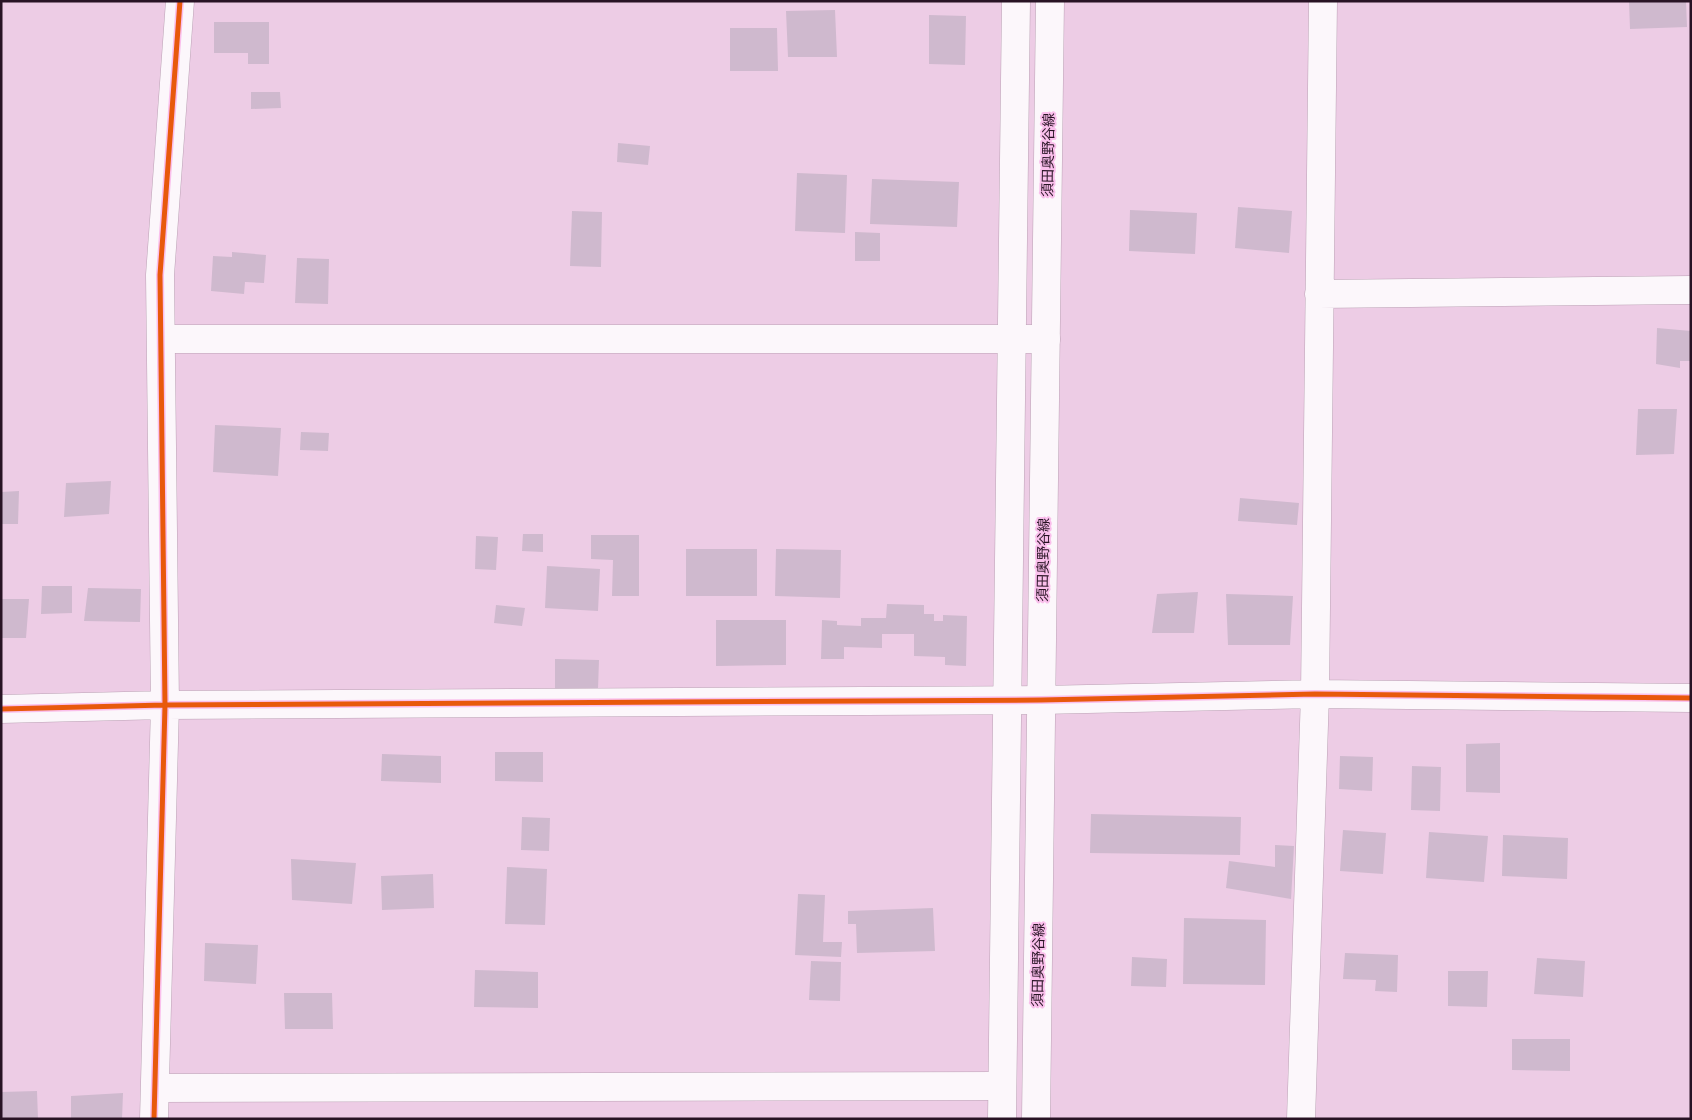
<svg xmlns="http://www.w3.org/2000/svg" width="1692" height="1120" viewBox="0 0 1692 1120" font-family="Helvetica,'Noto Sans JP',sans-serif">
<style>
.building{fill:#cfb9ce}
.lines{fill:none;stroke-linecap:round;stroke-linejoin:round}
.minor-casing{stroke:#bba2b5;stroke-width:29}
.major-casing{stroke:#bba2b5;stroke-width:29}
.minor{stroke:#fcf7fb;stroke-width:28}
.major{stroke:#fcf7fb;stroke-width:28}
.cycleway-casing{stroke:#fabfec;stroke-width:8}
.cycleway{stroke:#e8590c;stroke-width:5}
.labels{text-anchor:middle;stroke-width:4;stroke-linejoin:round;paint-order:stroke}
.street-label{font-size:14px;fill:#281324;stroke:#fabfec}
</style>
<rect width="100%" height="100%" fill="#edcce5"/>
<path class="building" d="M1629 1H1686L1687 27 1630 29Z
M835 10 837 57H788L786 11Z
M929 15 966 16 965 65 929 64Z
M214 22H269V64H248V53H214Z
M730 28H777L778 71H730Z
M251 92H280L281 108 251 109Z
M618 143 650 146 648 165 617 162Z
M797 173 847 175 845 233 795 231Z
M872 179 959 182 957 227 870 224Z
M1238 207 1292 211 1289 253 1235 248Z
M1130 210 1197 213 1195 254 1129 251Z
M572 211 602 212 601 267 570 266Z
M855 232 880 233V261H855Z
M232 252 266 255 264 283 245 282 244 294 211 291 213 256 232 257Z
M297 258 329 259 328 304 295 303Z
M1657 328 1691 331V361H1680V368L1656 364Z
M1638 409H1677L1674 454 1636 455Z
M215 425 281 428 278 476 213 472Z
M301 432 329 433 328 451 300 450Z
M111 481 109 514 64 517 66 483Z
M19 491 18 524H1V492Z
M1240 498 1299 503 1297 525 1238 521Z
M523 534H543V552L522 551Z
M591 535H639V596H612L613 560 591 559Z
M476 536 498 537 496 570 475 569Z
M686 549H757V596H686Z
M776 549 841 550 840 598 775 596Z
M547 566 600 569 598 611 545 608Z
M42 586H72V613L41 614Z
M88 588 141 589 140 622 84 621Z
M1198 592 1194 633H1152L1157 594Z
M1226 594 1293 596 1290 645H1228Z
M1 599H29L26 638H1Z
M887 604 924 605V614H934V621H943V615L967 616 966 666 945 665V657L914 656V634H882V648L844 647V659H821L822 620 837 621V625L861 626V618H886Z
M496 605 525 608 522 626 494 623Z
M716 620H786V665L716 666Z
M555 659 599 660 598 689H555Z
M1500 743V793L1466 792V744Z
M495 752H543V782L495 781Z
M382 754 441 756V783L381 781Z
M1340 756 1373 757 1372 791 1339 789Z
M1412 766 1441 767 1440 811 1411 810Z
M1091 814 1241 817 1240 855 1090 853Z
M522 817 550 818 549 851 521 850Z
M1343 830 1386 833 1383 874 1340 871Z
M1429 832 1488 836 1484 882 1426 878Z
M1503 835 1568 838 1567 879 1502 876Z
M1275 845 1294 846 1291 899 1226 888 1229 861 1275 867Z
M291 859 356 863 352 904 292 900Z
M507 867 547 869 545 925 505 924Z
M433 874 434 908 382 910 381 876Z
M798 894 825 895 823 942H842L841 957 795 955Z
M933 908 935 951 857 953 856 924H848V911Z
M1184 918 1266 920 1265 985 1183 984Z
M205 943 258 945 256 984 204 981Z
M1345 953 1398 955 1397 992 1375 991 1376 980 1343 979Z
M1132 957 1167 959 1166 987 1131 986Z
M1537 958 1585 961 1583 997 1534 994Z
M811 961 841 962 840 1001 809 1000Z
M475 970 538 972V1008L474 1007Z
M1448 971H1488L1487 1007 1448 1006Z
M284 993H332L333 1029H285Z
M1512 1039H1570V1071L1512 1070Z
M37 1091 38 1119H1V1092Z
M123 1093 122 1119H71V1096Z"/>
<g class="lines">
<defs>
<path id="minor" d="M1319 294 1691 290
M161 339H1046
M1 709 165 705 1041 700 1315 694 1691 698
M155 1088 1002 1086
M154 1119 165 705 160 275 180 1
M1301 1119 1315 694 1323 1"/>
<path id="major" d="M1002 1119 1016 1
M1036 1119 1050 1"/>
</defs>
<use href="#minor" class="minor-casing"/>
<use href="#major" class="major-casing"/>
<use href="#minor" class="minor"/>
<use href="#major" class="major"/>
<defs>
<path id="cycleway" d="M1 709 165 705 1041 700 1315 694 1691 698
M154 1119 165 705 160 275 180 1"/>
</defs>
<use href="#cycleway" class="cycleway-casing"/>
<use href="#cycleway" class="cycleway"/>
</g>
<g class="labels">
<g class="street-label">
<text transform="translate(1048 155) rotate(-89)" y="5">須田奥野谷線</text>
<text transform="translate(1043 560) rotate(-89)" y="5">須田奥野谷線</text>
<text transform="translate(1038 965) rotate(-89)" y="5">須田奥野谷線</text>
</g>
</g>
<rect width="1692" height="1120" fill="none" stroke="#281324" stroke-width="5"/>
</svg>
